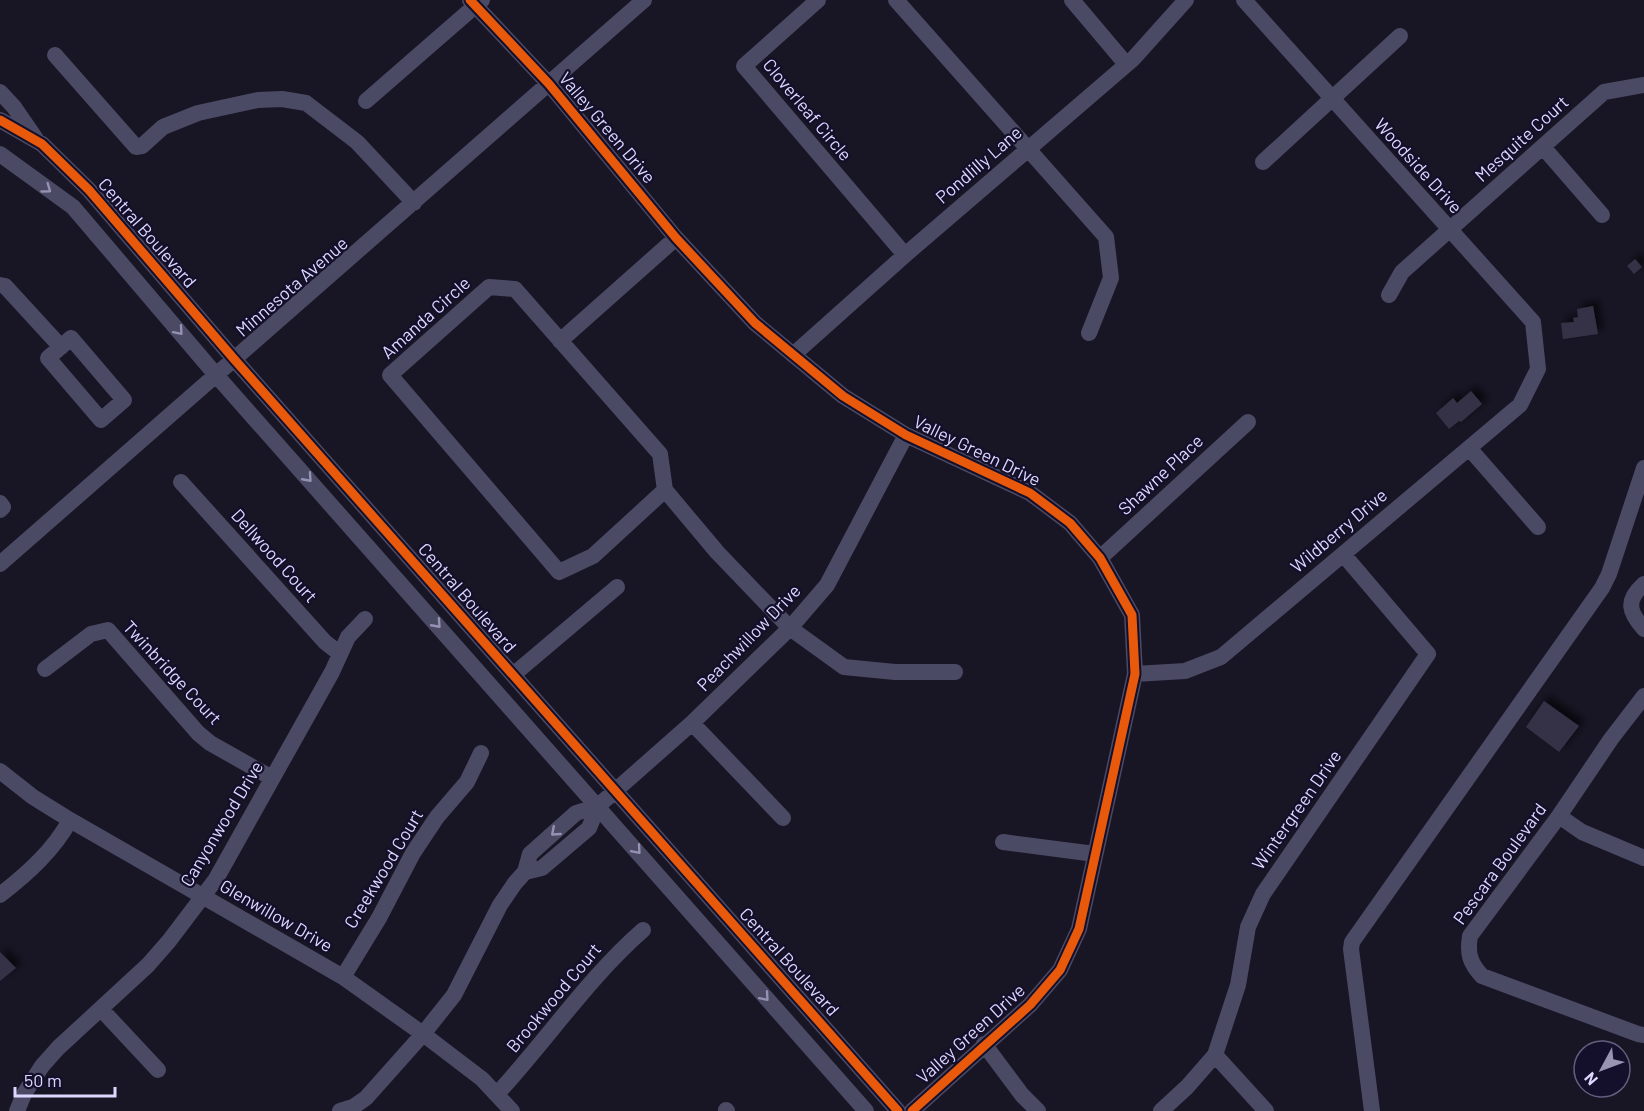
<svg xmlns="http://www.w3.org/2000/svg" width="1644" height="1111" viewBox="0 0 1644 1111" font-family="Barlow,sans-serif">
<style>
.building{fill:#363346;filter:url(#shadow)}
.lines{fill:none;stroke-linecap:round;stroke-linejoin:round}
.minor{stroke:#4b4a65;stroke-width:16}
.cycleway-casing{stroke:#140f2a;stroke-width:13}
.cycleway{stroke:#e8590c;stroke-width:9}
.oneway{stroke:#9491b2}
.labels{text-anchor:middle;stroke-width:4.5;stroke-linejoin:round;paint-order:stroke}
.street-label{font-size:18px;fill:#ddd8ff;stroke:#140f2a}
</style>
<defs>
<filter id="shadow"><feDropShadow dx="5.5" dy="-5.5" stdDeviation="3" flood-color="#0009"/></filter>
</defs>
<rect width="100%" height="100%" fill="#181524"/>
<path class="building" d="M1635 259 1642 267 1634 274 1627 266Z
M1593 306 1598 334 1563 339 1561 323 1574 322 1573 318 1578 317 1577 309Z
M1471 391 1482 404 1461 422 1459 421 1449 429 1436 413 1453 398 1457 403Z
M1544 701 1579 726 1559 752 1526 727Z
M0 952 16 968 0 981Z"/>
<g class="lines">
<path class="minor" d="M470 0 549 84 676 238 755 323 843 396 906 435 1030 493 1070 523 1100 558 1132 615 1135 674 1079 929 1060 970 1030 1005 912 1111
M818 0 744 66 905 255
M896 0 1106 237 1111 278 1089 333
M1072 0 1126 64
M55 55 136 147 142 146 163 127 198 113 258 100 282 99 306 103 357 142 414 203
M0 92 14 107 36 139
M366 101 482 0
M0 120 42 144 89 190 234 359 898 1111
M1543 147 1602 215
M0 154 73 207 216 375 866 1111
M1263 162 1400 36
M0 285 5 286 61 347
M1389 295 1402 272 1604 92 1644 85
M71 338 124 400 101 420 48 358Z
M560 341 676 238
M793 355 905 255 1133 59 1186 0
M1469 448 1538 527
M181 482 325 642 339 653
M665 490 593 556 559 572 390 375 489 287 515 289 660 454 665 490 717 552 790 628 844 667 895 672H955
M0 503 3 507 0 510
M1100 558 1248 422
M0 564 644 0
M1644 584C1625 601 1629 612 1644 629
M45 669 91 634 108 630 198 733 210 743 272 778
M1135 674 1185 671 1221 657 1520 405 1538 369 1533 322 1244 0
M513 675 617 587
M1644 696 1611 739 1559 816 1470 936C1467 954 1470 963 1482 976L1638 1034 1644 1035
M692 723 783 818
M0 771 33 797 70 820 343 977 423 1034 482 1079 512 1111
M1559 816 1582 832 1644 858
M1003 842 1095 854
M525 872 542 868 589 828 598 806
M0 895C27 874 54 850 70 820
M343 977 379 918 413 853 437 817 467 782 481 753
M101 1009 158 1070
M984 1044 1022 1095 1038 1111
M1215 1055 1266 1111
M497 1094C546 1041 589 977 643 930
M726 1110 727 1111
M17 1111 24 1094 42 1066 58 1048 148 965 169 941 216 879 332 672 348 637 365 619
M340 1111 353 1107 366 1098 423 1034 454 995 500 905 515 883 525 872 530 854 576 813 598 806 692 723 790 628 827 585 906 435
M1161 1111 1187 1087 1215 1055 1238 985 1248 927 1263 894 1428 654 1343 554
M1372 1111 1351 949 1352 942 1602 588 1609 574 1644 468"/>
<defs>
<path id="cycleway" d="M470 0 549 84 676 238 755 323 843 396 906 435 1030 493 1070 523 1100 558 1132 615 1135 674 1079 929 1060 970 1030 1005 912 1111
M0 120 42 144 89 190 234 359 898 1111"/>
</defs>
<use href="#cycleway" class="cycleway-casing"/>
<use href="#cycleway" class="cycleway"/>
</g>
<defs><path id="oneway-chevron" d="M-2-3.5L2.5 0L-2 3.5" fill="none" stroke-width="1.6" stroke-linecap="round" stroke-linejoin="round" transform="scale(1.5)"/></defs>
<g class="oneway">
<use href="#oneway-chevron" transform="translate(47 189) rotate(36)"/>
<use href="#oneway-chevron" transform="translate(179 331) rotate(49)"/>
<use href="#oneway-chevron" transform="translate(308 478) rotate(48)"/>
<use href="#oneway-chevron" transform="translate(437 624) rotate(48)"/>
<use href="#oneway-chevron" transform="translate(555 832) rotate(139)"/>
<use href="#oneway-chevron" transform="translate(637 850) rotate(49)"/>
<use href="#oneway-chevron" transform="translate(765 997) rotate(49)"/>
</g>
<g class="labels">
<g class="street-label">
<text transform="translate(807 110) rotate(50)" y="6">Cloverleaf Circle</text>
<text transform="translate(607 128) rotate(50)" y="6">Valley Green Drive</text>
<text transform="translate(1522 139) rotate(-42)" y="6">Mesquite Court</text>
<text transform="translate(979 165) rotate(-41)" y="6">Pondlilly Lane</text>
<text transform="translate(1418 166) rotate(48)" y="6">Woodside Drive</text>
<text transform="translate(147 233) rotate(49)" y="6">Central Boulevard</text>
<text transform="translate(292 287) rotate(-41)" y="6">Minnesota Avenue</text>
<text transform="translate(426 318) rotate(-42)" y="6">Amanda Circle</text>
<text transform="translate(977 451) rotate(26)" y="6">Valley Green Drive</text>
<text transform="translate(1161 475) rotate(-43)" y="6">Shawne Place</text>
<text transform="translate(1339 531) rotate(-40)" y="6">Wildberry Drive</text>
<text transform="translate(274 556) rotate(48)" y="6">Dellwood Court</text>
<text transform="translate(467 598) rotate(49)" y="6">Central Boulevard</text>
<text transform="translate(749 638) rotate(-46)" y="6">Peachwillow Drive</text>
<text transform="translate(172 673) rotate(47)" y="6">Twinbridge Court</text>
<text transform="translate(1297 810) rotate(-55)" y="6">Wintergreen Drive</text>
<text transform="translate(222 824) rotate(-59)" y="6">Canyonwood Drive</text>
<text transform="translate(1500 864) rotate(-54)" y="6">Pescara Boulevard</text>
<text transform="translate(384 869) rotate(-59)" y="6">Creekwood Court</text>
<text transform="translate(276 916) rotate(30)" y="6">Glenwillow Drive</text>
<text transform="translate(789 962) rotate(48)" y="6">Central Boulevard</text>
<text transform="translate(554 998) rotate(-50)" y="6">Brookwood Court</text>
<text transform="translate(971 1034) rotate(-42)" y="6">Valley Green Drive</text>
</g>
</g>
<g transform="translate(1602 1069) rotate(229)"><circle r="28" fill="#140f2a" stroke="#645f7f" stroke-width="1.5"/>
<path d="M0-4.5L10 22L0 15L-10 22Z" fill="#9894b2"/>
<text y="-9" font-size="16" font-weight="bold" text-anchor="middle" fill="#ddd8ff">N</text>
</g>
<path d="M15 1087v9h100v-9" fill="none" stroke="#ddd8ff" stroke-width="3"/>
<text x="24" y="1087" font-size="18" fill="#ddd8ff" stroke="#140f2a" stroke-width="4.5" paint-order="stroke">50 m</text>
</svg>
